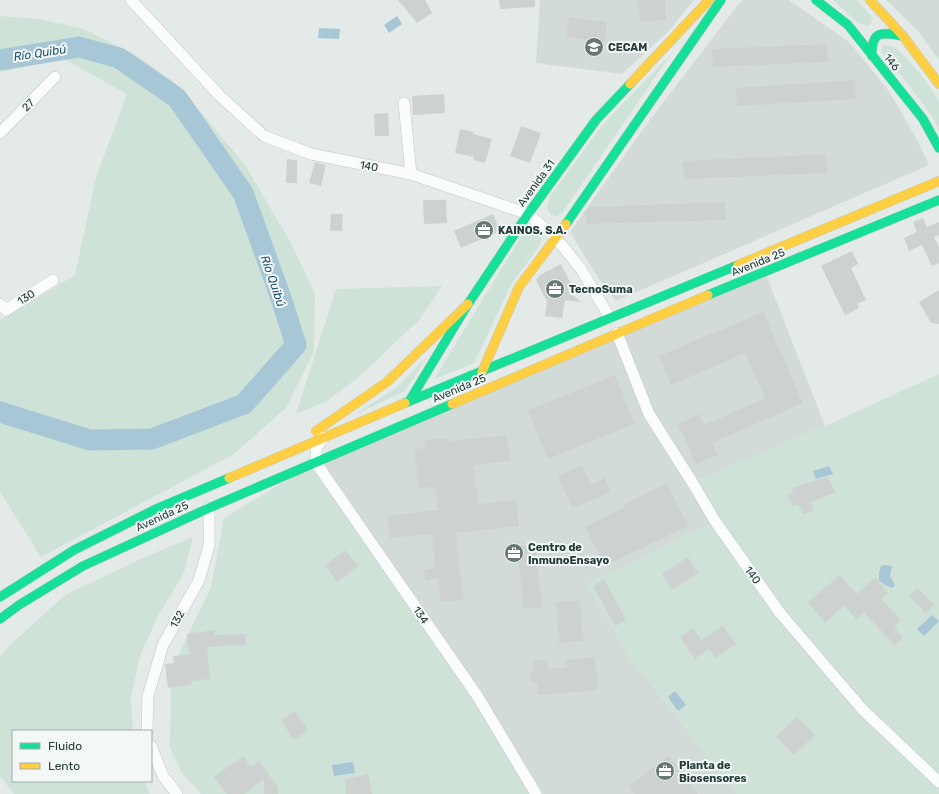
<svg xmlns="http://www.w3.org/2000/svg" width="939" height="794" viewBox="0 0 939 794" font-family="Rubik,sans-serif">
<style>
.built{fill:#d3dbd9}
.green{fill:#cee2d8}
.water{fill:#a7c6d6}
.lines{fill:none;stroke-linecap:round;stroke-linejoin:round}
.river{stroke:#a7c6d6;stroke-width:21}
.building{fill:#cdd2d1}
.street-casing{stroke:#c1c7c5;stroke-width:12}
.fast-casing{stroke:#c0c7c5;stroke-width:10}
.slow-casing{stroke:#c0c7c5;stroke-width:10}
.street{stroke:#fbfcfc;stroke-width:11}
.fast{stroke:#16e098;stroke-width:9}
.slow{stroke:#ffcf43;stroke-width:9}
.labels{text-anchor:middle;stroke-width:4;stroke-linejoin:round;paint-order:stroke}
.poi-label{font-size:11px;font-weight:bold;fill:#233c3a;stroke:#f3f8f7;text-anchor:start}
.street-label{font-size:11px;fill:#233c3a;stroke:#f3f8f7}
.water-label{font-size:12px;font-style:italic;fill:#205675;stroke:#f3f8f7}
</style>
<rect width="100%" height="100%" fill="#e4eae8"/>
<path class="built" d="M540 0H694L668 32 622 74 536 63Z
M743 0H789L849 42 888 90 914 134 929 165 616 301 599 279 570 232 646 125 737 6Z
M886 0H939V60L918 31Z
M765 272 825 426 693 482 715 521 632 663 644 675 737 794H544L316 463Z"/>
<path class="green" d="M833 0H857L873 18 871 23 868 26 858 23Z
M0 16 39 19 84 29 136 55 180 87 245 165 292 245 315 294 314 352 286 408 234 454 41 557 0 492V320L75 275 96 178 127 94 64 59 0 72Z
M883 45 894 47 903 55 923 77 939 101V130L933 118 909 85 881 52Z
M671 54 562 213 556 217 550 214 547 208 550 196 604 123Z
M527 230 536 231 542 236 541 244 512 283 474 363 434 379 522 235Z
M442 286 420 319 360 376 327 401 296 414 336 289Z
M427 357 405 391 354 415 396 388Z
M939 374V794H737L644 675 632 663 587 584 714 521 692 482 825 426Z
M316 463 322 473 545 794H201L182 773 170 748 171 671 211 587 224 518Z
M193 537 184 573 157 618 140 656 131 697 133 731H13V781H144L150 794H14L0 776V656L11 644 65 595 147 556Z"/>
<path class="water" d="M397 16 402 24 389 33 384 25Z
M319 28 340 29 339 39 318 38Z
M829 466 833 474 816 479 813 471Z
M885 565 892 566 890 576 895 585 892 588 885 585 879 581V572L881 566Z
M932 615 939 621 924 636 917 629Z
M675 691 686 705 678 711 668 697Z
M353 762 355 773 334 776 332 765Z"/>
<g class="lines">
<path class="river" d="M0 60 79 47 119 58 177 98 243 193 280 295 296 345 244 404 152 439 90 440 0 412"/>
</g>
<path class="building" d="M398 0H425L432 13 417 23Z
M499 0H535V7L500 9Z
M637 0H665L666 20 641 22Z
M569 17 607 22 604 43 566 37Z
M827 44 828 62 713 67 712 49Z
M855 80 856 99 737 106 736 88Z
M444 94 445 113 413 115 412 96Z
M388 113 389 136H375L374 114Z
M521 126 541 133 530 163 510 156Z
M460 129 474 132 473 134 492 139 485 163 473 160 474 157 455 153Z
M826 154 827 173 684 179 683 161Z
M287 159 297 160V183H286Z
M315 162 326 165 321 186 309 183Z
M423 200H446L447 223 424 224Z
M725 202 726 220 586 224 585 212 589 207Z
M331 214H343L342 231H330Z
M493 214 500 231 461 248 454 231Z
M923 218 927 227 939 222V235L934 237 939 247V263L932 266 922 245 909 251 904 238 917 232 913 222Z
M852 251 858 264 851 268 866 300 857 304 859 308 845 315 821 266Z
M561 264 572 286 568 291 581 302 565 300 562 318 545 316 547 302 536 280 540 275Z
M939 290V324L931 323 919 302Z
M763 312 803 403 712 443 718 455 696 464 678 424 699 414 704 425 765 398 745 353 671 385 659 356Z
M615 375 635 424 548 459 528 410Z
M507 435 510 461 473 465 478 504 516 500 519 526 456 533 463 600 441 602 438 579 425 580 424 569 435 568 432 534 389 538 387 516 438 510 435 487 419 488 414 449 425 448 424 440 448 438 449 441Z
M582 465 591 485 605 478 611 492 572 508 558 476Z
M827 477 836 492 811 502 814 511 803 514 798 505 792 506 788 495 793 492 792 488Z
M667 483 688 526 605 566 585 527 625 507 624 505Z
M535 545 542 607 524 609 517 546Z
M345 550 358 566 337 582 325 565Z
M688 557 698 573 672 590 662 574Z
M840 575 856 594 875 578 888 593 881 599 901 620 894 627 903 637 895 645 864 613 856 619 845 606 825 622 808 602Z
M604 579 626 620 615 626 593 586Z
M918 588 934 605 926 613 909 596Z
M580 600 583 641 559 643 556 602Z
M723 626 736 644 715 658 709 649 695 659 680 637 693 628 701 640Z
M215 630V635L246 634V645L207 647 210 679 191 681 192 685 168 688 165 664 174 663 173 656 189 655 187 634Z
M595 657 598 690 538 695 537 683H531L530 673H534L533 661 547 660 548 669 567 667 566 660Z
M295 711 308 730 294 740 281 720Z
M797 717 815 735 794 755 776 737Z
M243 756 251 767 259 761 278 787V794H264V779L244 794H227L214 777Z
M669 756 698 794H635L629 786Z
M368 774 372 794H346L345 779Z"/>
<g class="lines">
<defs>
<path id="street" d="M131 0 220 96 264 136 311 154 411 174 528 214 556 238 581 269 610 318
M404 103 411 174
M0 133 55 77
M0 304 6 310 53 280
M617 333 649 414 692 482 715 521 780 613 862 709 939 782
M323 437 316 449V463L478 697 536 794
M147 731 148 696 163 645 199 580 209 546V508
M151 746 163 776 177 794"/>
<path id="fast" d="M816 0 848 25 923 119 939 148
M872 56C871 30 882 32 903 36
M566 224 721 0
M708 295 939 200
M410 400 468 304 528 214 596 120 630 84
M405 403 738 265
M0 597 74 550 156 509 229 478
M0 619 19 605 83 566 209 508 452 404"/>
<path id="slow" d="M870 0 903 36 939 84
M630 84 709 0
M738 265 939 181
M482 372 519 287 566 224
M452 404 708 295
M316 431 387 382 468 304
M229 478 405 403"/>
</defs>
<use href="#street" class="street-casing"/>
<use href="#fast" class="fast-casing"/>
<use href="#slow" class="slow-casing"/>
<use href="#street" class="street"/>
<use href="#fast" class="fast"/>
<use href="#slow" class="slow"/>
</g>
<defs>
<symbol id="university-disc" viewBox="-11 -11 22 22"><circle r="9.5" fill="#677977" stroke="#f3f8f7"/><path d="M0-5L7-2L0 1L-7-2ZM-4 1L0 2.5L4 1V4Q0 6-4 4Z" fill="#fff"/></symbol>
<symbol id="office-disc" viewBox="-11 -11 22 22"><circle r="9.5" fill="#677977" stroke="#f3f8f7"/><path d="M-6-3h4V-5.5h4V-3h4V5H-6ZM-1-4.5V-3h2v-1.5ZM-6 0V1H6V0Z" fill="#fff"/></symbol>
</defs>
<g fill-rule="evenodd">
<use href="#university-disc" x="583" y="36" width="22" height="22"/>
<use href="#office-disc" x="473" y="219" width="22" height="22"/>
<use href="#office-disc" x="544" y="278" width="22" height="22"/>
<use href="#office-disc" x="503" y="542" width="22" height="22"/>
<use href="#office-disc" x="654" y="760" width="22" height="22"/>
</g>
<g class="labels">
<g class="poi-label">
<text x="608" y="51">CECAM</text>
<text x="498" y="234">KAINOS, S.A.</text>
<text x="569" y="293">TecnoSuma</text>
<text x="528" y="551">Centro de<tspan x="528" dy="13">InmunoEnsayo</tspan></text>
<text x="679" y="769">Planta de<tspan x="679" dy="13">Biosensores</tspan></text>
</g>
<g class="street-label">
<text transform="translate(892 62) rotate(51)" y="4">146</text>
<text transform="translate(28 105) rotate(-45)" y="4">27</text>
<text transform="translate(369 166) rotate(11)" y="4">140</text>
<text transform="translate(536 183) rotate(-54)" y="4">Avenida 31</text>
<text transform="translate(758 262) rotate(-22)" y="4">Avenida 25</text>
<text transform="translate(26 297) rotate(-33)" y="4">130</text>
<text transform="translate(459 388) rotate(-23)" y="4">Avenida 25</text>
<text transform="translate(162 516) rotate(-25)" y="4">Avenida 25</text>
<text transform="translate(753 575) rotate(54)" y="4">140</text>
<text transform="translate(421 615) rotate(55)" y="4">134</text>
<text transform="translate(177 619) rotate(-61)" y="4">132</text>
</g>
<g class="water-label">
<text transform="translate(40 53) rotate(-9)" y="4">Río Quibú</text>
<text transform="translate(273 281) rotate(71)" y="4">Río Quibú</text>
</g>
</g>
<rect x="12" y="730" width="140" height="52" fill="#f3f8f7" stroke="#a0adab"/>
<rect x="20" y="743" width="20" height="6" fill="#16e098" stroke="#a0adab"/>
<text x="48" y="750" font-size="12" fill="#233c3a">Fluido</text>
<rect x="20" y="763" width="20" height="6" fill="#ffcf43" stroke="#a0adab"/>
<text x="48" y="770" font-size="12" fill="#233c3a">Lento</text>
</svg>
